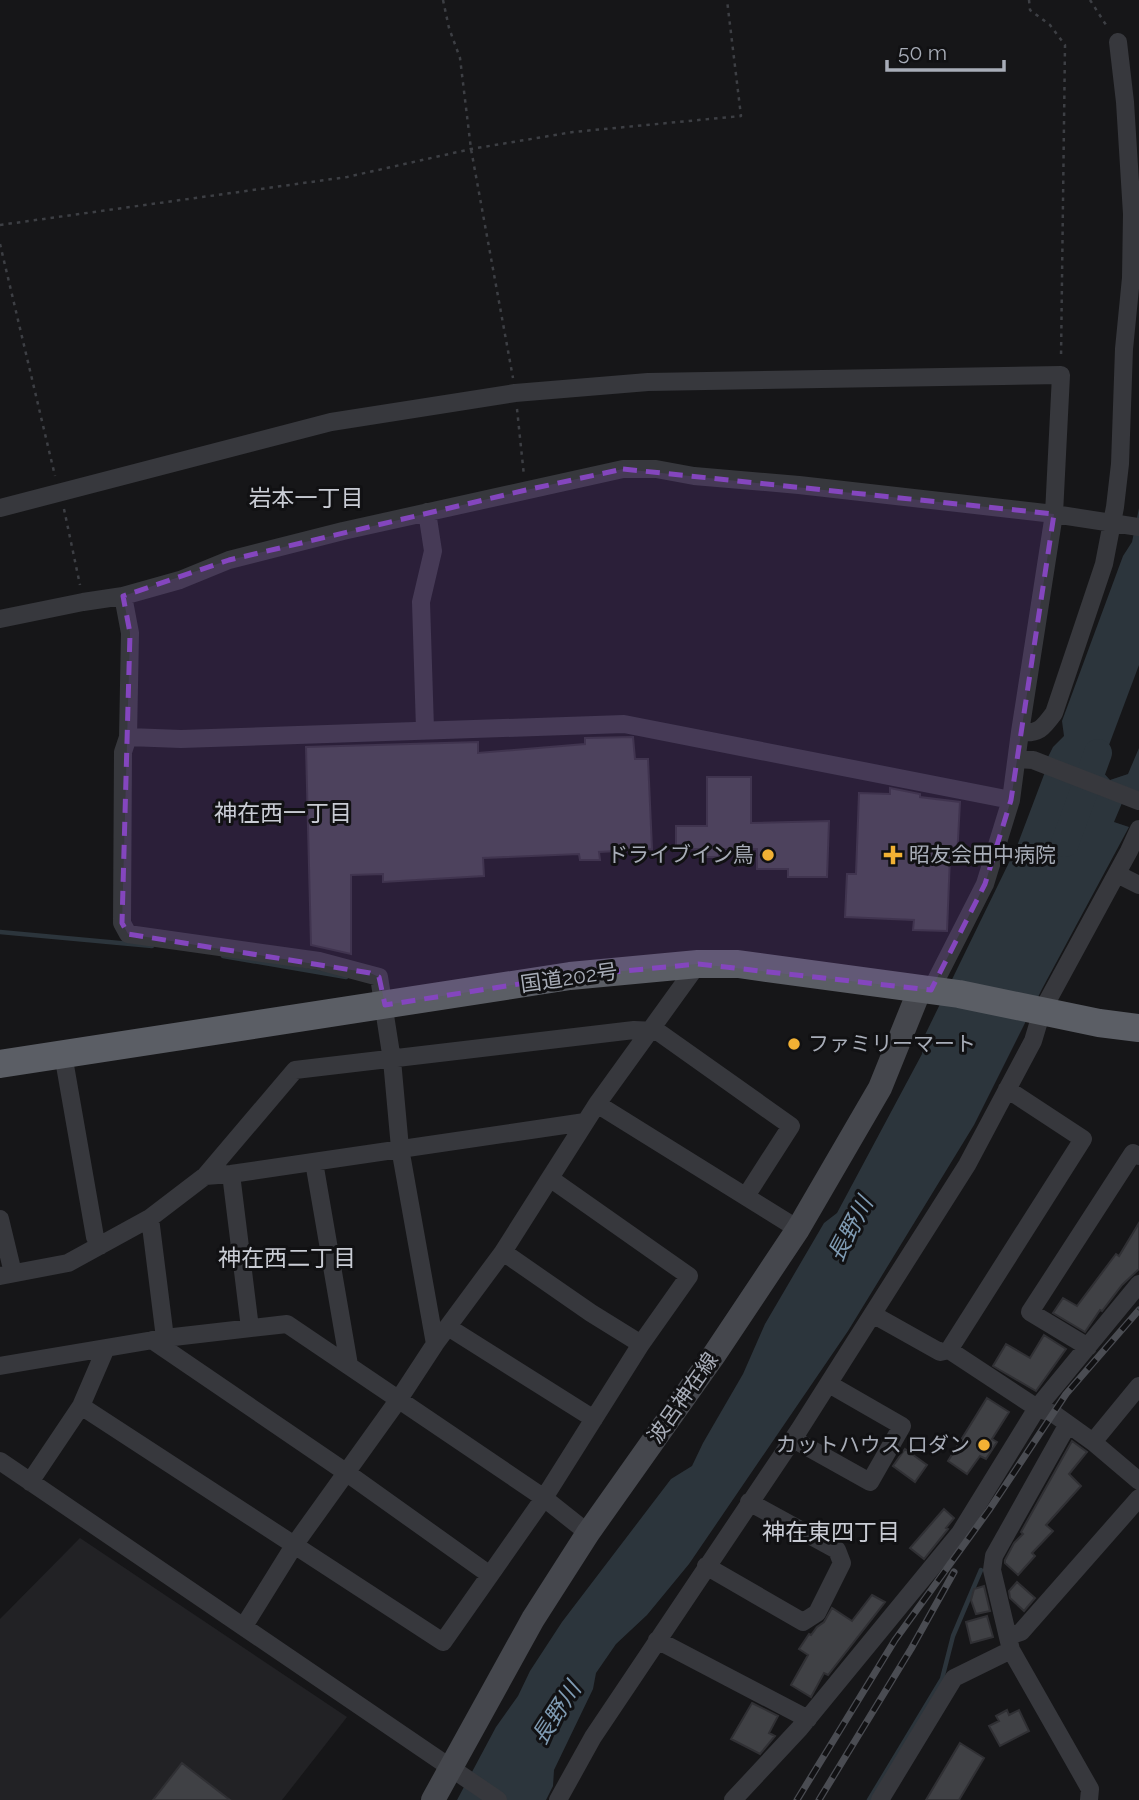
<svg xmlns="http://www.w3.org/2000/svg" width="1139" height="1800" viewBox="0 0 1139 1800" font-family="Raleway,'Noto Sans JP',sans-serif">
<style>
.built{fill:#222225}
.water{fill:#2c353c}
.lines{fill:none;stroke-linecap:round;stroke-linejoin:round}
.stream{stroke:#2c353c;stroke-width:4.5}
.river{stroke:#2c353c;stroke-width:28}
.building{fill:#404145;stroke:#303034;stroke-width:2}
.path{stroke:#3d3f44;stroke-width:2.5;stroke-dasharray:3.5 5;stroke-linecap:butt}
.minor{stroke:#37383d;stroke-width:18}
.secondary{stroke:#45474d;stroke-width:24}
.trunk{stroke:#5b5e65;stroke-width:28}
.rail-casing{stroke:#4a4c52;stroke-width:7}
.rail{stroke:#111113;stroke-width:4.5;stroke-dasharray:13;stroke-linecap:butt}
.marked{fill:#8446be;fill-opacity:0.2;stroke:#8446be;stroke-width:5;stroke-dasharray:14 9;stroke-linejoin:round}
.poi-dot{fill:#f2b134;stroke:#111113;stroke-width:2.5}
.labels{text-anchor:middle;stroke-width:6;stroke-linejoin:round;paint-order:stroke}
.poi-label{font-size:21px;fill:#a8adb8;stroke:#111113;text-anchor:end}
.street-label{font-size:21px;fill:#a8adb8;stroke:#111113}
.neighbourhood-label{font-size:23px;fill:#c9ccd4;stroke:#111113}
.water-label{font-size:23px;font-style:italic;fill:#7f9bb3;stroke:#111113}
</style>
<rect width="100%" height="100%" fill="#161618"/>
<path class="built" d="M80 1538 347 1717 282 1800H0V1619Z"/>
<path class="water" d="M1139 508V665L1100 769 1110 780 1128 774 1139 748V792L1048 757 1053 747 1064 736 1062 721 1123 556 1132 542Z
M1045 772 1074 783 1067 802 1086 810 1094 793 1122 803 1114 822 1129 827 1042 989 974 1125 848 1331 689 1564 647 1615 616 1644 596 1673 593 1689 554 1770 553 1786 546 1800H457L496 1727 518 1696 530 1671 562 1622 671 1479 692 1466 703 1443 743 1374 765 1324 824 1223 837 1213 922 1054 923 1039 1017 846Z"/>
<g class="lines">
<path class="stream" d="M0 932 152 946
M223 956 346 977
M869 1800 942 1679 953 1636 981 1570"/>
<path class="river" d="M1065 843 1098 753"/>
</g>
<path class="building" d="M633 737 635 759H648L652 849 599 852 600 860H580L579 854 483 858 484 876 383 882V874L351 875V954L311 945 306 747 478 742V753L585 744V738Z
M707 777H751V823L829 821 827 877H788V869H757V849H719V857H704V849H676V826H707Z
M890 788 920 794V797L960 802 957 858 950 857 947 931 913 930 914 920 845 917 847 874H856L859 793 890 794Z
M1139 1223V1269L1122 1285 1102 1311 1100 1310 1085 1332 1053 1313 1063 1298 1077 1306 1116 1254 1119 1256Z
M1044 1335 1066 1349 1036 1391 993 1366 1006 1344 1030 1358Z
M987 1398 1009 1412 992 1439 997 1442 986 1459 980 1456 967 1474 948 1461Z
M1072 1441 1087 1452 1069 1474 1081 1486 1046 1525 1053 1531 1032 1553 1035 1556 1018 1575 1005 1563V1560L1014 1543 1023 1534 1021 1532Z
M905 1449 927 1465 915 1482 893 1466Z
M944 1509 954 1518 946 1528 948 1529 924 1559 910 1548Z
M1017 1582 1035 1598 1024 1611 1010 1598 1009 1591Z
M984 1586 990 1611 976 1614 971 1600 974 1589Z
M872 1595 885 1602 828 1675 824 1673 811 1697 791 1685 808 1655 799 1649 809 1634 811 1635 817 1627 824 1622 832 1608 852 1621Z
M987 1616 993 1637 971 1643 966 1622Z
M752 1703 778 1716 769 1733 775 1736 760 1754 731 1739Z
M1007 1710 1009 1715 1019 1710 1029 1731 1000 1746 989 1726 999 1721 996 1716Z
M960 1743 984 1758 959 1800H926Z
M182 1763 230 1800H153Z"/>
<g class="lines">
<path class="path" d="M443 0 449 28 460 58 471 149 513 378
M1029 0 1030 10 1050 25 1065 45 1061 358
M1090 0 1108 28
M0 225 347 177 471 149 573 132 741 116 727 0
M0 244 55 476
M517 409 524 476
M64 509 80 585"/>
<path class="minor" d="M0 508 331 422 515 393 648 382 1061 375 1054 514 1020 732 1011 800 985 884 931 990
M123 596 130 633 128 737 181 739 624 724 1011 800
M0 619 83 602 123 596 180 580 229 560 343 531 623 469H656L694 476 799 485 1054 514 1139 527
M425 729 421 602 433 551 427 512
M1020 732C1039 734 1043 728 1054 713L1104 564 1115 507 1120 464 1124 349 1131 278 1132 214 1125 102 1118 42
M128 737 123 752 122 923 128 934 319 961 379 977 392 1060 400 1148 435 1344 399 1399 295 1544 244 1626
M1017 759 1033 760 1139 801
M1117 874 1139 885
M63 1054 95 1237 100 1246
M597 1104 798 1229
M314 1162 349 1365
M231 1174 250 1328
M205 1176 231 1174 585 1122
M150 1218 165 1338
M0 1219 13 1273
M503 1252 591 1313 641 1344
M0 1276 68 1263 150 1218 205 1176 295 1070 634 1030 657 1031 791 1126 746 1196
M874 1315 940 1352 949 1350 1037 1408 1054 1414 1068 1424 994 1556 992 1570 1011 1650 1090 1789 1089 1800
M448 1327 594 1419
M152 1340 347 1473 490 1575
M435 1344 503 1252 597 1104 698 964
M1088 1347 1030 1312 1133 1153 1139 1156
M949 1350 1083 1139 1007 1089
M0 1366 165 1338 287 1324 544 1498 588 1533
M81 1406 443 1642 544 1498 641 1344 689 1276 551 1179
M1068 1424 1093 1442 1139 1481
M793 1439 870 1482 902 1426 829 1384
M1093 1442 1139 1386
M0 1461 498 1800
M30 1482 81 1406 106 1348
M706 1566 803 1622 817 1613 842 1563 837 1550 749 1502
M1008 1636 1021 1632 1139 1498
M657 1640 808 1719
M558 1800 593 1737 799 1430 967 1165 1033 1041 1042 1011 1129 851 1139 829
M733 1800 800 1728 960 1533 1037 1408 1139 1284
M880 1800 954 1678 1011 1650"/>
<path class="secondary" d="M433 1800 533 1619 588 1533 714 1355 798 1229 880 1088 920 989"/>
<path class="trunk" d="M0 1064 570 976 698 964H738L959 994 1099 1023 1139 1028"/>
<defs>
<path id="rail" d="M797 1800 895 1640 989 1510 1066 1394 1139 1310
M819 1800 911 1649 954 1572"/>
</defs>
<use href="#rail" class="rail-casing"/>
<use href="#rail" class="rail"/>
</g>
<path class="marked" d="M623 469 1054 514 1011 800 985 884 931 990 698 964 570 976 385 1005 379 977 370 973 128 934 122 923 130 633 123 596 229 560 526 490Z"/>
<g class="poi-dot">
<circle cx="768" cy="855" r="7"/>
<path d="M889.5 844.5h7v7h7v7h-7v7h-7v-7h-7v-7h7z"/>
<circle cx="794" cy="1044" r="7"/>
<circle cx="984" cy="1445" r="7"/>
</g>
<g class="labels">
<g class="poi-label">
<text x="754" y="862">ドライブイン鳥</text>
<text x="909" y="862" text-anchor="start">昭友会田中病院</text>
<text x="808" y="1051" text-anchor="start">ファミリーマート</text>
<text x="970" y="1452">カットハウス ロダン</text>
</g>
<g class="street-label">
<text transform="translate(569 978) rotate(-8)" y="7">国道202号</text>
<text transform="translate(683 1398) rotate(-55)" y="7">波呂神在線</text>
</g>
<g class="neighbourhood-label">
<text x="306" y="506">岩本一丁目</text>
<text x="283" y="821">神在西一丁目</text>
<text x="287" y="1266">神在西二丁目</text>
<text x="831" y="1540">神在東四丁目</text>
</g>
<g class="water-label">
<text transform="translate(850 1229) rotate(-62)" y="8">長野川</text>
<text transform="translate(556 1713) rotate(-57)" y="8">長野川</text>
</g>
</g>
<path d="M887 60v10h117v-10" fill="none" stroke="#a8adb8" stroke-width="3.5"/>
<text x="898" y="60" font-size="21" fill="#a8adb8" stroke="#111113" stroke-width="5" paint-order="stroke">50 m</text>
</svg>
